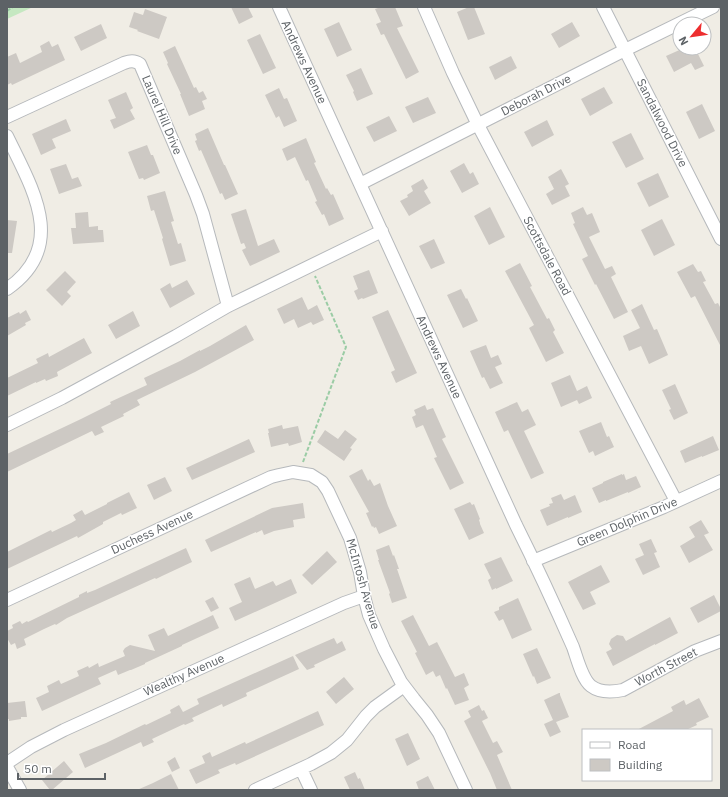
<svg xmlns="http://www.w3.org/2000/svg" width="728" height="797" viewBox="0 0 728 797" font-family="'IBM Plex Sans',sans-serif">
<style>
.green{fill:#c5e8c1}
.building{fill:#cdc9c4}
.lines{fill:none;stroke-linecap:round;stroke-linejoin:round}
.street-casing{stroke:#b6b9bc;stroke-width:14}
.path{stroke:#9bcca5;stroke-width:2;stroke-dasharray:4 2;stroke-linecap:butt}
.street{stroke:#fff;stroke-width:12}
.labels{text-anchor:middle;stroke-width:3;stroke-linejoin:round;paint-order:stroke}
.street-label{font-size:12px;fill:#5d6266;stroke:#fff}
</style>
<rect width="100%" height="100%" fill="#f0ede5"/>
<path class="green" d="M7 7H33L7 19Z"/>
<path class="building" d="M231 7H248L253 17 239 24Z
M381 7H395L403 26 397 28 419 72 406 79 384 34 381 35 376 24 381 22 375 9Z
M469 7H474L485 34 468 40 457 12Z
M145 9 167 17 159 39 137 31 138 30 129 27 134 12 143 15Z
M339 22 352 50 337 57 324 29Z
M572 22 580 36 559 48 551 34Z
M101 24 107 38 81 51 74 37Z
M260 34 276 68 263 74 247 40Z
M49 41 52 47 58 44 65 60 12 85 11 83 7 85V57L16 53 20 63 42 52 40 46Z
M175 46 194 88 196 87 199 93 203 91 207 99 202 101 205 109 189 116 180 94H181L167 64 168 63 163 52Z
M684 48H695L704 66 695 70 691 63 674 72 666 56Z
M511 56 517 68 495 80 489 67Z
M361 68 373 94 357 101 353 92 354 91 346 75Z
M604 87 613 103 590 116 581 99Z
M279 88 284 99 287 98 297 121 284 127 279 116 276 118 265 95Z
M126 92 133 108 130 110 135 119 114 129 110 120 116 118 108 100Z
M428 97 436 113 413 123 405 107Z
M702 104 715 131 699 139 686 112Z
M389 116 397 131 374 142 366 127Z
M66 119 71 131 52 139 56 148 41 155 32 134Z
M547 120 554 135 532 147 524 132Z
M208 128 224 165H225L238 194 225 200 222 193 220 194 201 150 199 151 195 141 197 140 195 134Z
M631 133 644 159 626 168 612 142Z
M306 138 316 162 314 163 326 189 327 188 331 195 333 194 344 219 329 226 324 214 322 215 315 202 317 201 308 180 306 181 295 157 287 161 282 149Z
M147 145 151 155H153L160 173 144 180 143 178 139 179 128 152Z
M464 163 470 174 473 172 479 184 462 193 450 171Z
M66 164 72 179 78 177 82 186 59 194 50 169Z
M561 169 569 184 565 186 570 196 552 205 546 194 554 189 548 177Z
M658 173 669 197 649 207 637 183Z
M423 179 428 188 424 191 431 203 409 216 400 201 408 197 407 195 413 191 411 186Z
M165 191 174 221 171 222 178 244 181 243 186 261 170 266 162 239 163 238 154 210 151 211 147 196Z
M490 207 505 237 489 245 474 216Z
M583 207 587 215 592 213 600 232 589 237 605 269 612 266 616 274 611 277 628 312 614 319 596 284 595 285 582 259 588 256 573 224 575 223 571 213Z
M246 209 258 246 274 239 280 252 250 266 242 250 246 248 244 243 241 244 231 214Z
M88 212 89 227 98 226V230H103L104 242 73 244 71 228H76L75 213Z
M662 219 675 245 654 256 641 230Z
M7 220 17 221 12 253H7Z
M434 239 445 263 431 269 419 246Z
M520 263 532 286 530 287 547 319 549 318 555 330 553 332 564 353 546 362 529 328 534 325 505 271Z
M693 264 698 272 701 271 706 281 703 282 715 304 718 303 721 309V347L695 296 691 298 677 272Z
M369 270 378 293 363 299 362 298 358 300 354 291 358 289 353 276Z
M65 271 76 282 67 292 71 296 62 306 46 290Z
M187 280 195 294 170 308 160 289 170 283 172 288Z
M461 289 466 299 467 298 478 321 463 328 447 295Z
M302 297 308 310 317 305 324 320 313 325 311 322 298 328 294 319 284 324 277 309Z
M642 304 654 330 657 329 668 355 649 364 641 346 629 351 623 336 640 328 631 310Z
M26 310 31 320 25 323 26 325 7 336V318L19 312 20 314Z
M388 310 417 373 396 383 391 372 395 370 372 317Z
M133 311 140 326 116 339 108 325Z
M246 325 254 340 195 372 137 400 140 405 123 414 124 416 101 427 104 432 95 436 92 431 7 472V454L81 419 111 404 110 402 147 385 144 378 180 361 200 350V351L210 346Z
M84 338 92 353 57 372 58 376 46 381 45 379 36 383V382L7 396V378L38 363 36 359 48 353 49 357Z
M486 345 491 358 498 355 502 364 495 367 503 383 490 389 484 377 482 378 470 351Z
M570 375 577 391 587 386 592 398 579 404 577 400 561 407 551 383Z
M675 384 688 413 674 420 669 410 671 409 662 390Z
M517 402 522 412 528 409 536 425 524 431 544 473 531 479 508 430 504 432 495 412Z
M425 405 427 410 433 408 446 437 442 439 464 483 450 490 434 458 437 457 423 425 416 428 412 417 416 415 414 410Z
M601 422 607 437 609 436 614 447 595 456 593 451 589 453 579 431Z
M282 425 283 429 298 426 302 442 289 446 288 443 271 447 268 433H269L268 429Z
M325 430 338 439 345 430 357 439 350 448 352 449 344 461 317 442Z
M713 436 719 450 702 457V456L685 463 680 451Z
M249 439 255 452 192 480 186 468Z
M362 469 368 481 370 479 374 486 380 483 388 506 397 526 379 534 376 527 374 528 373 526 372 527 366 513 369 512 349 476Z
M622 474V475L624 474 626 480 636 476 641 487 628 493V492L606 501V500L599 503 592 488 603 483V482Z
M165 477 172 491 154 500 147 485Z
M129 492 137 508 122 515 121 513 103 522V524L78 538 77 536 7 569V552L51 530 52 532 71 523 76 520 73 515 82 510 85 515 107 504V503Z
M561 494 564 500 575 495 582 512 568 518V517L547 526 540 510 550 506 549 504 553 503 551 498Z
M470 502 472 505 474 504 480 519 479 520 480 523V524L484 533 469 540 454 509Z
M303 503 305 518 293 520 294 527 274 531 264 535 262 530 256 533V532L211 552 205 540 272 508Z
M701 520 709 533 704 535 713 550 689 563 680 546 695 537 689 527Z
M651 539 657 552 654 553 660 567 643 575 635 559 644 555 639 544Z
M389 545 393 556 394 555 399 569H397L407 598 392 603 389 594 390 593 378 560H379L376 550Z
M186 548 192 562 162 576 156 579 155 578 67 618 56 625 55 624 44 629 24 639 26 645 17 649 15 643 11 645 7 638V631L13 628 12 625 20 621 22 624 27 621 28 622 79 597V595L87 591V593L95 590Z
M327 551 337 562 312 585 302 575Z
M501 557 513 581 496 589V588L492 590 488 580 491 578 484 564Z
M601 565 610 582 590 592 596 604 583 610 568 582Z
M250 577 255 589 273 581 276 586 291 579 297 593 235 621 229 608 242 602 234 584Z
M714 595 721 609V611L698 623 690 608Z
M213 597 219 608 211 612 205 601Z
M518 598 532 630 512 639 503 619 499 621 494 612 499 610V607Z
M213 615 219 628 182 645V646L145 663V664L131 670H130L118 675 116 670 98 678 101 684 42 711 36 698 49 692 47 686 59 680 61 684 79 676 77 671 88 666 89 668 98 663 99 667 125 656 123 651 125 648 130 645 155 651 148 635 164 628 168 636Z
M413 615 429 646 437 642 455 677 464 673 469 685 464 688 469 700 455 705 447 688 446 689 440 675 436 677 433 671 426 675 415 653 417 652 401 621Z
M670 617 678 633 655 645V644L613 666 606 652 612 649 609 644 611 639 617 635 623 636 626 641Z
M334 638 337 644 342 641 346 650 314 665 315 667 307 670 295 655Z
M537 648 551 678 537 684 534 676 533 677 523 654Z
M293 656 299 669 246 693 247 696 223 707 222 704 192 718 194 721 185 725 184 724 152 739 154 742 143 747 141 742 85 768 79 754 106 743 145 724 146 725 171 713 170 710 179 705 183 712 199 704 197 699Z
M344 677 354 689 336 704 326 692Z
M559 693H560V695L569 717 556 722 561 732 550 737 544 724 553 720 544 700Z
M699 698 709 717 696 723 697 725 686 730H637L673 711 671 707 684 700 686 705Z
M25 701 27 717H21V719L9 721V719H7V703Z
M479 705 482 711 484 710 488 718 482 721 493 743 497 741 503 752 497 755 512 790H497L490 773 464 721 471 717 468 711Z
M318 711 324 725 236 765 235 763 218 770 220 773 196 784 189 770 205 763 202 756 210 752 212 757 245 742 246 744Z
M408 733 420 759 407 766 395 739Z
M175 757 180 768 172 772 167 762Z
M64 761 73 772 52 790H50L42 780Z
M355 772 358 779 360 778 365 790H350L344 777Z
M171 774 179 790H137L153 783Z
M428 776 435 790H419L416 782Z"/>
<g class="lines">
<defs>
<path id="street" d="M279 7 516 525C536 565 555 606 573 647 577 658 582 679 591 686 600 693 613 692 623 690L695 651 721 641
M424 7 453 73 478 125 676 501
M603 7 721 239
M7 117 124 63C130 61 134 60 140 64L196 195 203 214 228 306
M7 136C32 188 69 246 7 289
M360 184 625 50 713 7
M7 425 62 398 176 336 228 306 382 231
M533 561 664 507 721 481
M7 600 271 477 279 475 293 472 311 475 322 482 328 491 350 538 360 572 364 596 369 615 384 649 401 682 414 699 427 715 439 733 466 790
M7 763 31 747 64 730 344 603 364 596
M7 767 20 790
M301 769 311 790
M255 790 311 764 331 753 347 740 366 716 375 707 404 686"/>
</defs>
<use href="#street" class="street-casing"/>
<path class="path" d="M7 11 13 7
M303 462 346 347 315 276"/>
<use href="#street" class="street"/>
</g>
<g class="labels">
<g class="street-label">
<text transform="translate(304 62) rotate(65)" y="4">Andrews Avenue</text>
<text transform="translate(536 95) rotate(-27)" y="4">Deborah Drive</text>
<text transform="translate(162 115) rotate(67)" y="4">Laurel Hill Drive</text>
<text transform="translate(662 123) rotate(63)" y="4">Sandalwood Drive</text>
<text transform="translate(547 256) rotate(62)" y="4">Scottsdale Road</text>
<text transform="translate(439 357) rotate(65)" y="4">Andrews Avenue</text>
<text transform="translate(627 522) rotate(-23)" y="4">Green Dolphin Drive</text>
<text transform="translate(152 532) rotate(-25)" y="4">Duchess Avenue</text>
<text transform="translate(363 584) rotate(74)" y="4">McIntosh Avenue</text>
<text transform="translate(666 667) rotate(-28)" y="4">Worth Street</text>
<text transform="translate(184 675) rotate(-24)" y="4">Wealthy Avenue</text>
</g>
</g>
<rect width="728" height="797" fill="none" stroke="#5d6266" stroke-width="16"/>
<rect x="582" y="729" width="130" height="52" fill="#ffffff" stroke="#bec0c2"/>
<rect x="590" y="742" width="20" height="6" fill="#ffffff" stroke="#bec0c2"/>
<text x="618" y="749" font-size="12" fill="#5d6266">Road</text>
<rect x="590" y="759" width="20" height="12" fill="#cdc9c4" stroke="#bec0c2"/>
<text x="618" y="769" font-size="12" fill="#5d6266">Building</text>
<g transform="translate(692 36) rotate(241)"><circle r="19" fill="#ffffff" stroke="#bec0c2"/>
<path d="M0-3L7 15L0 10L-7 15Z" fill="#ed2e2f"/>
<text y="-6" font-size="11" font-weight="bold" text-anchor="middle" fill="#5d6266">N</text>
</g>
<path d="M18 773v6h87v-6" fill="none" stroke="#5d6266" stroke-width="2"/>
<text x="24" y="773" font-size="12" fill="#5d6266" stroke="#ffffff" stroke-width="3" paint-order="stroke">50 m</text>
</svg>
